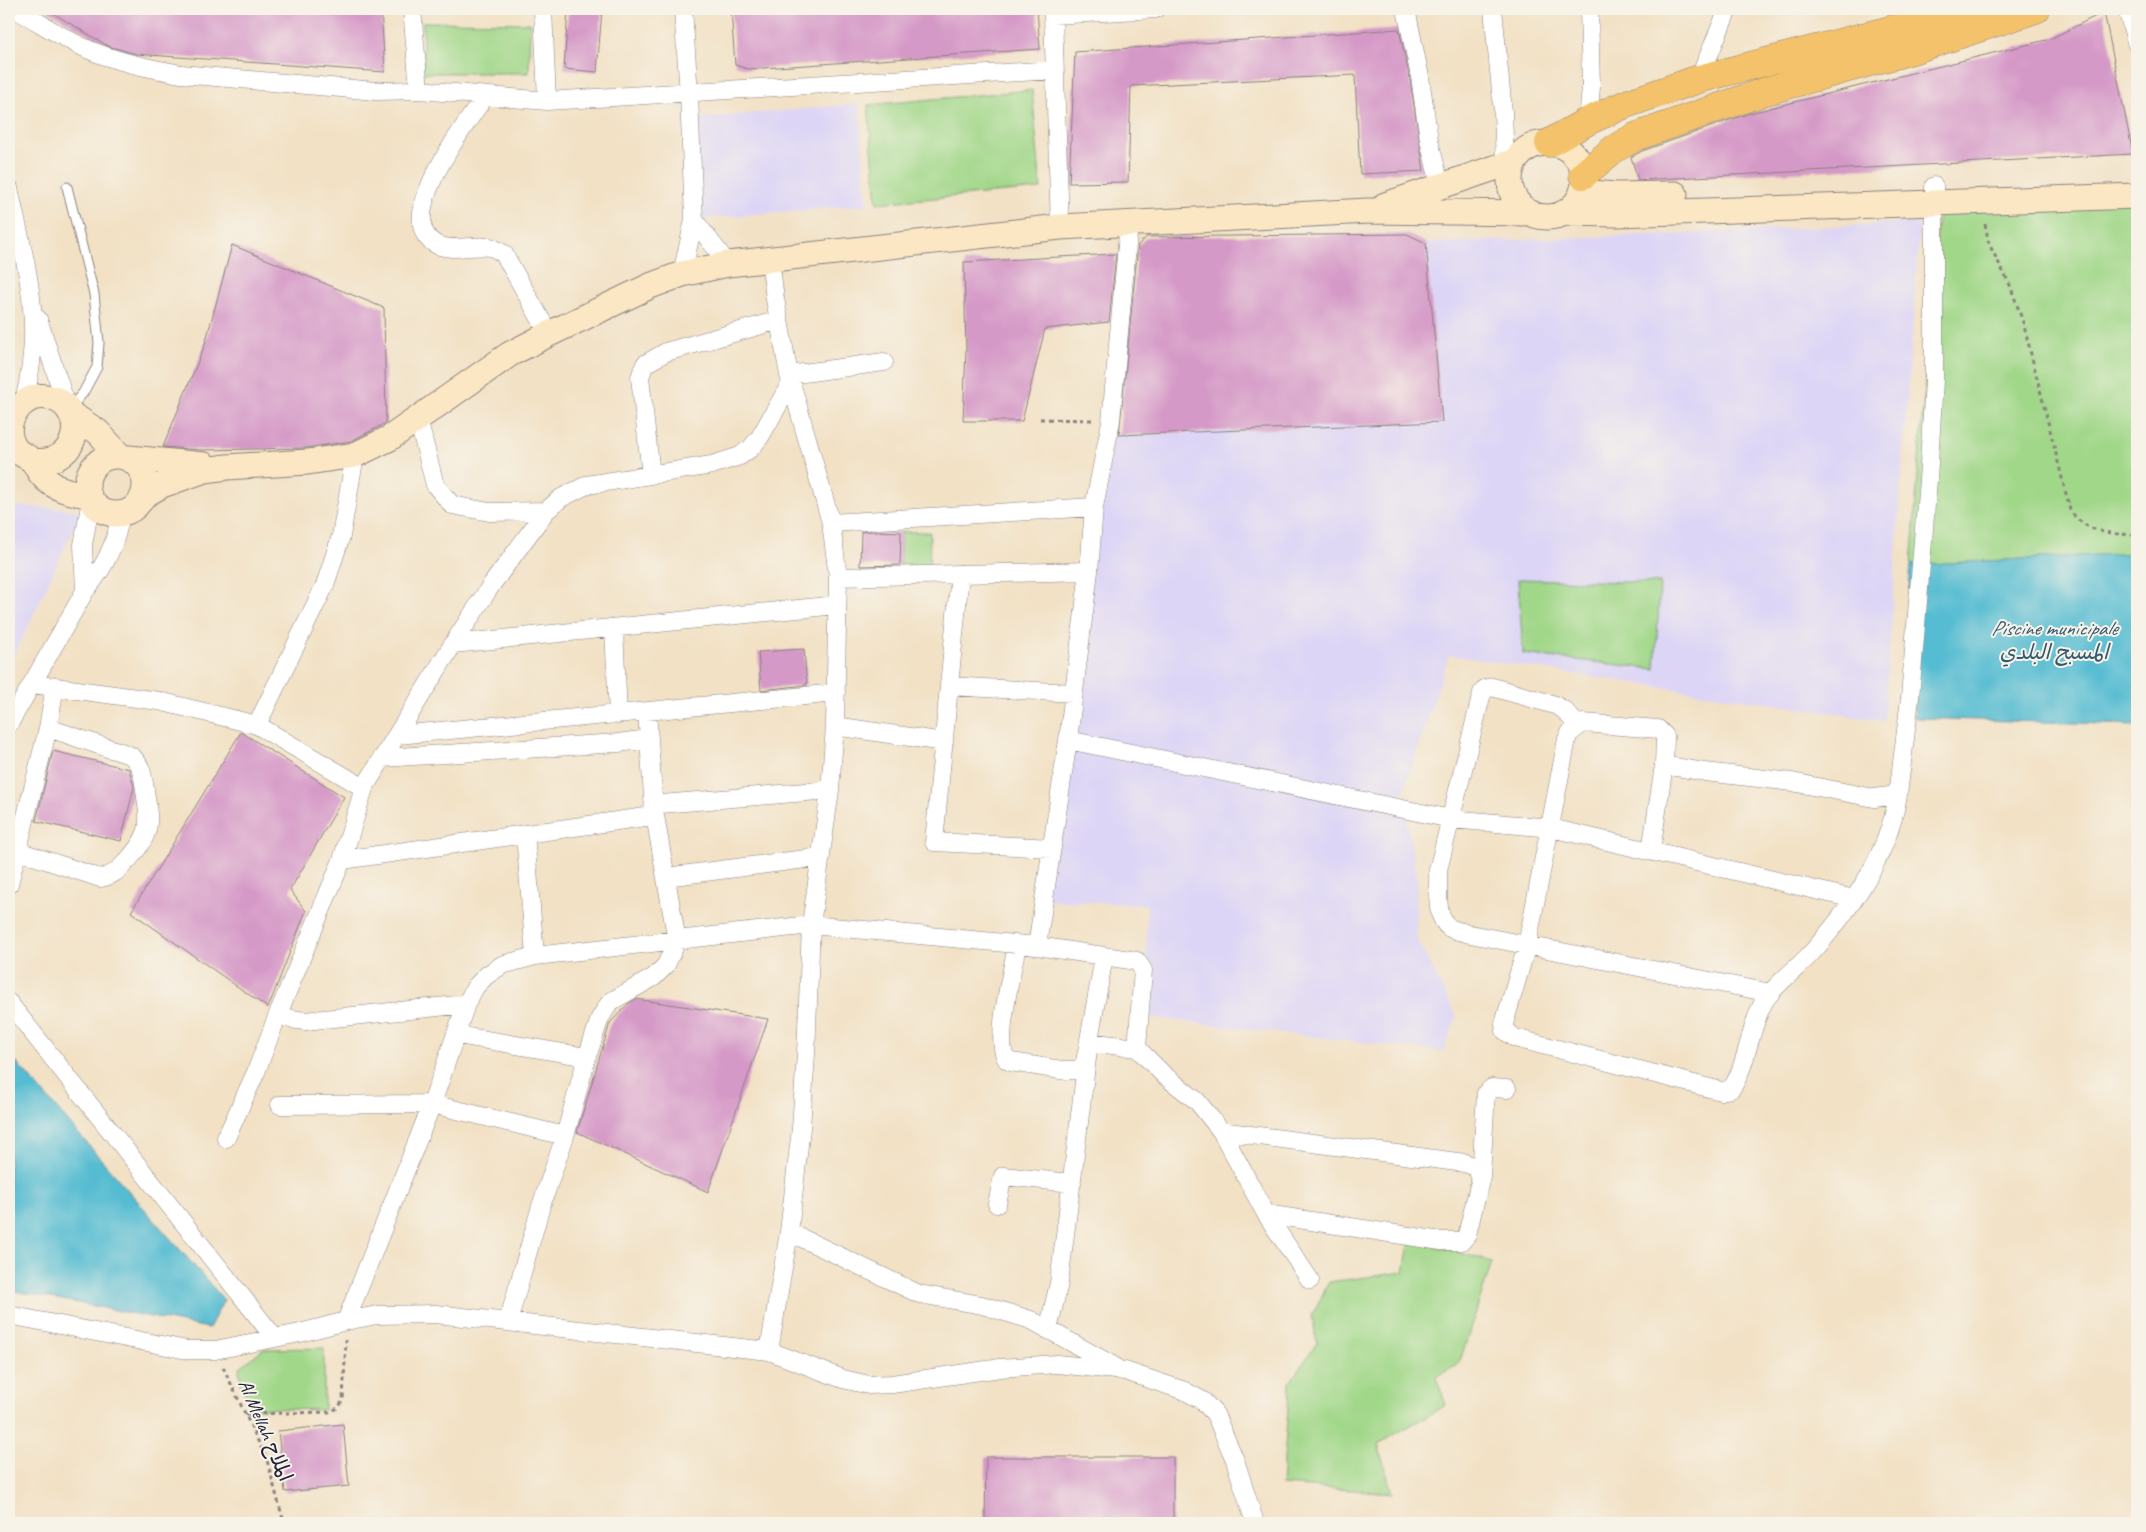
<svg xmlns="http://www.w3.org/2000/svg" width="2146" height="1532" viewBox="0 0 2146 1532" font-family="Caveat,'Playpen Sans Arabic',sans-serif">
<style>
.built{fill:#ddd5f6}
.green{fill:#a0d788;stroke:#617c62}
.water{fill:#55bcd2;stroke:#3c6f86}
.building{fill:#d599c7}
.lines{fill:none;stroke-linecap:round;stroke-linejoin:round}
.service-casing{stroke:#8a8280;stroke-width:11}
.minor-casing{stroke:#8a8280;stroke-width:19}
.secondary-casing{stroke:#8a8280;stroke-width:27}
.primary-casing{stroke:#8a8280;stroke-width:29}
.path{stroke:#8a8280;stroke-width:3;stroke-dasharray:4 4;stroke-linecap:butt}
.service{stroke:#fff;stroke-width:9}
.minor{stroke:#fff;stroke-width:18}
.secondary{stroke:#fbe7c3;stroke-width:25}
.primary{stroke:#f4c26a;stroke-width:28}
.labels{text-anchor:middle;stroke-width:4;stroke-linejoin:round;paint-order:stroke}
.street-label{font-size:20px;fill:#22223b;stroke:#f7f3e8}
.water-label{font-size:21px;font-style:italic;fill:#345870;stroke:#f7f3e8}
</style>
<rect width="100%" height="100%" fill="#f7f3e8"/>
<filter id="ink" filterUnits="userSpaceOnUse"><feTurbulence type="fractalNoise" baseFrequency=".02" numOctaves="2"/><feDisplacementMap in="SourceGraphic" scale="10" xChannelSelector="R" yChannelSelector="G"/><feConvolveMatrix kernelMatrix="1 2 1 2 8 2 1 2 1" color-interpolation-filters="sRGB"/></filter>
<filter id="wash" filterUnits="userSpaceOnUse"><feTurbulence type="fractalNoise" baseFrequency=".0096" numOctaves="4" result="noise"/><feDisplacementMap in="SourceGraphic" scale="20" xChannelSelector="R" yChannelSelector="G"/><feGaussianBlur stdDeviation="1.12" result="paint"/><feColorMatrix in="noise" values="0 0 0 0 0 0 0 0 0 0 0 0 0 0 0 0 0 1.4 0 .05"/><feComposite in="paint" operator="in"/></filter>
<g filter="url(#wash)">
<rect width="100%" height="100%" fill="#f2e1c5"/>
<path class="built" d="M859 104 867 205 701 219 692 119Z
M1920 222 1884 721 1449 655 1400 802 1404 804 1417 878 1416 937 1457 1017 1443 1052 1145 1017 1147 905 1044 900 1110 436 1442 422 1426 243 1676 234Z
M9 505 82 511 9 667Z"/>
<path class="green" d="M423 22 530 23 529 73H423Z
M1032 90 1041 189 877 203 868 105Z
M2137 189V553L1911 565 1939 199Z
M901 532H930L929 574H900Z
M1518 579 1660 583 1655 669 1523 654Z
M1410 1239 1492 1262 1459 1364 1436 1377 1446 1405 1378 1444 1392 1493 1282 1485 1290 1382 1317 1343 1312 1315 1329 1282 1404 1272Z
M324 1348V1410L256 1408 241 1388 239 1368 263 1349Z"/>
<path class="water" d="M2137 553V725L1915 718 1906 624 1911 565Z
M9 1054 224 1300 209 1328 9 1290Z"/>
<g id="blocks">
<path class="building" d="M46 9H381L385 72 136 54 108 46Z
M568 9H602L597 72 564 69Z
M731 9H1037L1040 49 748 69 735 65Z
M2104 12 2133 154 1638 180 1631 157 1642 151 1750 113 2050 39Z
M1399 29 1410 79 1424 171 1360 174 1355 75 1131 86 1128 182 1069 183 1075 52Z
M1407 234 1426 243 1442 422 1119 435 1138 245 1147 237Z
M232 245 384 308 386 423 351 441 306 448 202 450 163 447 205 344Z
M1116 254 1109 322 1045 329 1022 421H963L966 350 964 262Z
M872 531 901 532 900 565 860 566 861 532Z
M804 649 807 685 761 690 758 652Z
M241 732 344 797 290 890 306 911 268 1008 131 912Z
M53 751 129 769 134 787 121 841 36 821Z
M636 999 768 1019 708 1192 577 1132 610 1023 628 1004Z
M343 1424 349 1486 285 1492 278 1431Z
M986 1457H1173V1523H985Z"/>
</g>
</g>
<g filter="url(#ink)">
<use href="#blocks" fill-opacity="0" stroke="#8a8280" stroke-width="1"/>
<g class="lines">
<defs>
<path id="service" d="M67 187 94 294 99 343 97 367 83 393 69 409"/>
<path id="minor" d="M15 9C39 22 61 37 85 48 116 62 149 68 181 74L376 91 419 90 547 101 1054 70
M412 9 419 90
M543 9 547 101
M1406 9 1420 77 1429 140 1440 185
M1493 9 1503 112 1505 164
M2127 9 2137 45
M1699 79 1728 9
M485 96C468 122 389 221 437 245 454 252 473 244 490 247 495 248 500 252 504 254L549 334
M1588 121 1591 87 1589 9
M9 188C18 232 32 279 33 325 34 351 30 376 24 402
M694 220 728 264
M1060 227 1053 15 1156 9
M770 259 775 299 789 375 831 523 838 577 835 726 830 790 811 925 806 1054 801 1128 789 1232 769 1351 843 1379 869 1385 892 1384 1000 1368 1057 1364 1125 1371 1185 1391 1203 1401 1215 1414 1235 1460 1255 1523
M682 274 694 220 689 94 683 9
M38 319 68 410
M789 375 884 362
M418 419 435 485 452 505 489 512 546 511
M355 455 341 536 325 585 257 725 364 788 453 644 492 584 546 511 561 498 587 485 712 465 740 456 751 448 760 437 792 381
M651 475 640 377 645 364 666 352 779 320
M831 523 1094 507
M960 574 949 686 1073 693
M838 577 1089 571
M85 591 83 545 91 500
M614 628 618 715
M453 644 837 605
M32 684 159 701 257 725
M949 686 934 842 1052 848
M9 724 85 591C105 567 116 544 121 513
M835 726 944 742
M1578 726 1564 710 1555 705 1492 687 1485 689 1482 693 1438 870C1439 887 1434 918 1450 928 1456 931 1463 932 1470 934L1771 993
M398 735 836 693
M1068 740 1451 819 1551 828 1854 899
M382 758 618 743 649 739
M1899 787C1892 849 1856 902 1815 949 1801 966 1776 983 1765 1000 1750 1024 1747 1067 1731 1089L1721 1091 1515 1038 1505 1031 1504 1024 1527 945 1567 739 1570 733 1583 723 1658 729 1665 736 1664 765 1705 772 1792 782 1874 798 1890 796 1896 793 1899 787 1910 698 1928 480 1934 380V186
M525 834 535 956
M18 851 100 878C114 876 119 869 128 860 152 833 150 825 145 790 143 777 142 764 131 756 124 752 113 750 105 747 86 741 67 734 48 728
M1651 851 1664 765
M342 860 645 817 661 804 830 790
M666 877 821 857
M9 884 48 728 55 686
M1017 945C1013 969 993 1043 1007 1060L1011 1062 1061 1070H1079L1085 1062 1104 957
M1037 946 1068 740 1089 571 1094 507 1111 421 1129 223
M9 1003 274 1337
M278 1014 291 1019 305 1021 466 1004
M457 1035 587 1057
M280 1105 432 1104 565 1136
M1221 1131 1465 1163 1475 1167 1481 1177 1467 1235 1462 1241H1441L1266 1214
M226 1138 256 1072 278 1014 342 860 364 788
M1481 1177 1486 1093 1492 1088 1507 1089
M997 1204 1003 1176 1072 1183
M789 1232 919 1294 982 1305 1031 1320 1114 1366
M9 1315 187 1350H215L300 1333 346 1321 377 1315 436 1314 769 1351
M346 1321 432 1104 466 1004 476 986 487 975 502 965 535 956 811 925 1037 946 1137 961 1143 970 1137 1048 1164 1075 1197 1101 1221 1131 1266 1214 1310 1280
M508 1322 541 1206 565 1136 587 1057 600 1018 610 1002 654 977 666 965 677 941 654 810 647 712
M1048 1330 1059 1283 1089 1042 1137 1048"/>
<path id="secondary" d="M1510 180a37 37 0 1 1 74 0a37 37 0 1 1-74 0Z
M1582 192 1615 195 1675 194
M1385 205 1515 161
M1563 213 1617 214 2137 196
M71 414 98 432 120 456
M87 485a29 29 0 1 1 58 0a29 29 0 1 1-58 0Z
M129 458 204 465
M33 461C83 467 88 403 47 397 22 393 1 422 13 445 17 454 26 455 33 461 36 465 38 470 41 474 53 489 71 493 89 495
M143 496 162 485 205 470 227 467 308 462 355 455 390 438 510 354 549 334 650 286 682 274 728 264 1060 227 1368 211 1531 213"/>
<path id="primary" d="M1549 143 1588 121 1626 104 1699 79 1971 9
M1583 175 1614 149 1635 137 1663 127 1763 92 1913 50 2036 9"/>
</defs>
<use href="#service" class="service-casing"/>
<use href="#minor" class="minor-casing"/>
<use href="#secondary" class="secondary-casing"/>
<use href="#primary" class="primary-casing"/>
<path class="path" d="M1985 224 1989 244 2010 285 2023 322 2070 510C2085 533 2111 534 2137 535
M1040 419 1093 420
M223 1367 267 1460 284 1523
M246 1414 329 1412 338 1408 343 1400 346 1340"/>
<use href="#service" class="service"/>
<use href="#minor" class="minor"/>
<use href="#secondary" class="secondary"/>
<use href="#primary" class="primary"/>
</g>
</g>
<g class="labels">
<g class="street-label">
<text transform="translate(266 1430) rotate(67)" y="7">Al Mellah الملاح</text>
</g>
<g class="water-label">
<text x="2054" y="635">Piscine municipale<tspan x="2054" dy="24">المسبح البلدي</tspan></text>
</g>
</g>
<rect width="2146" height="1532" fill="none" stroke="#f7f3e8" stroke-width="30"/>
</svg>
